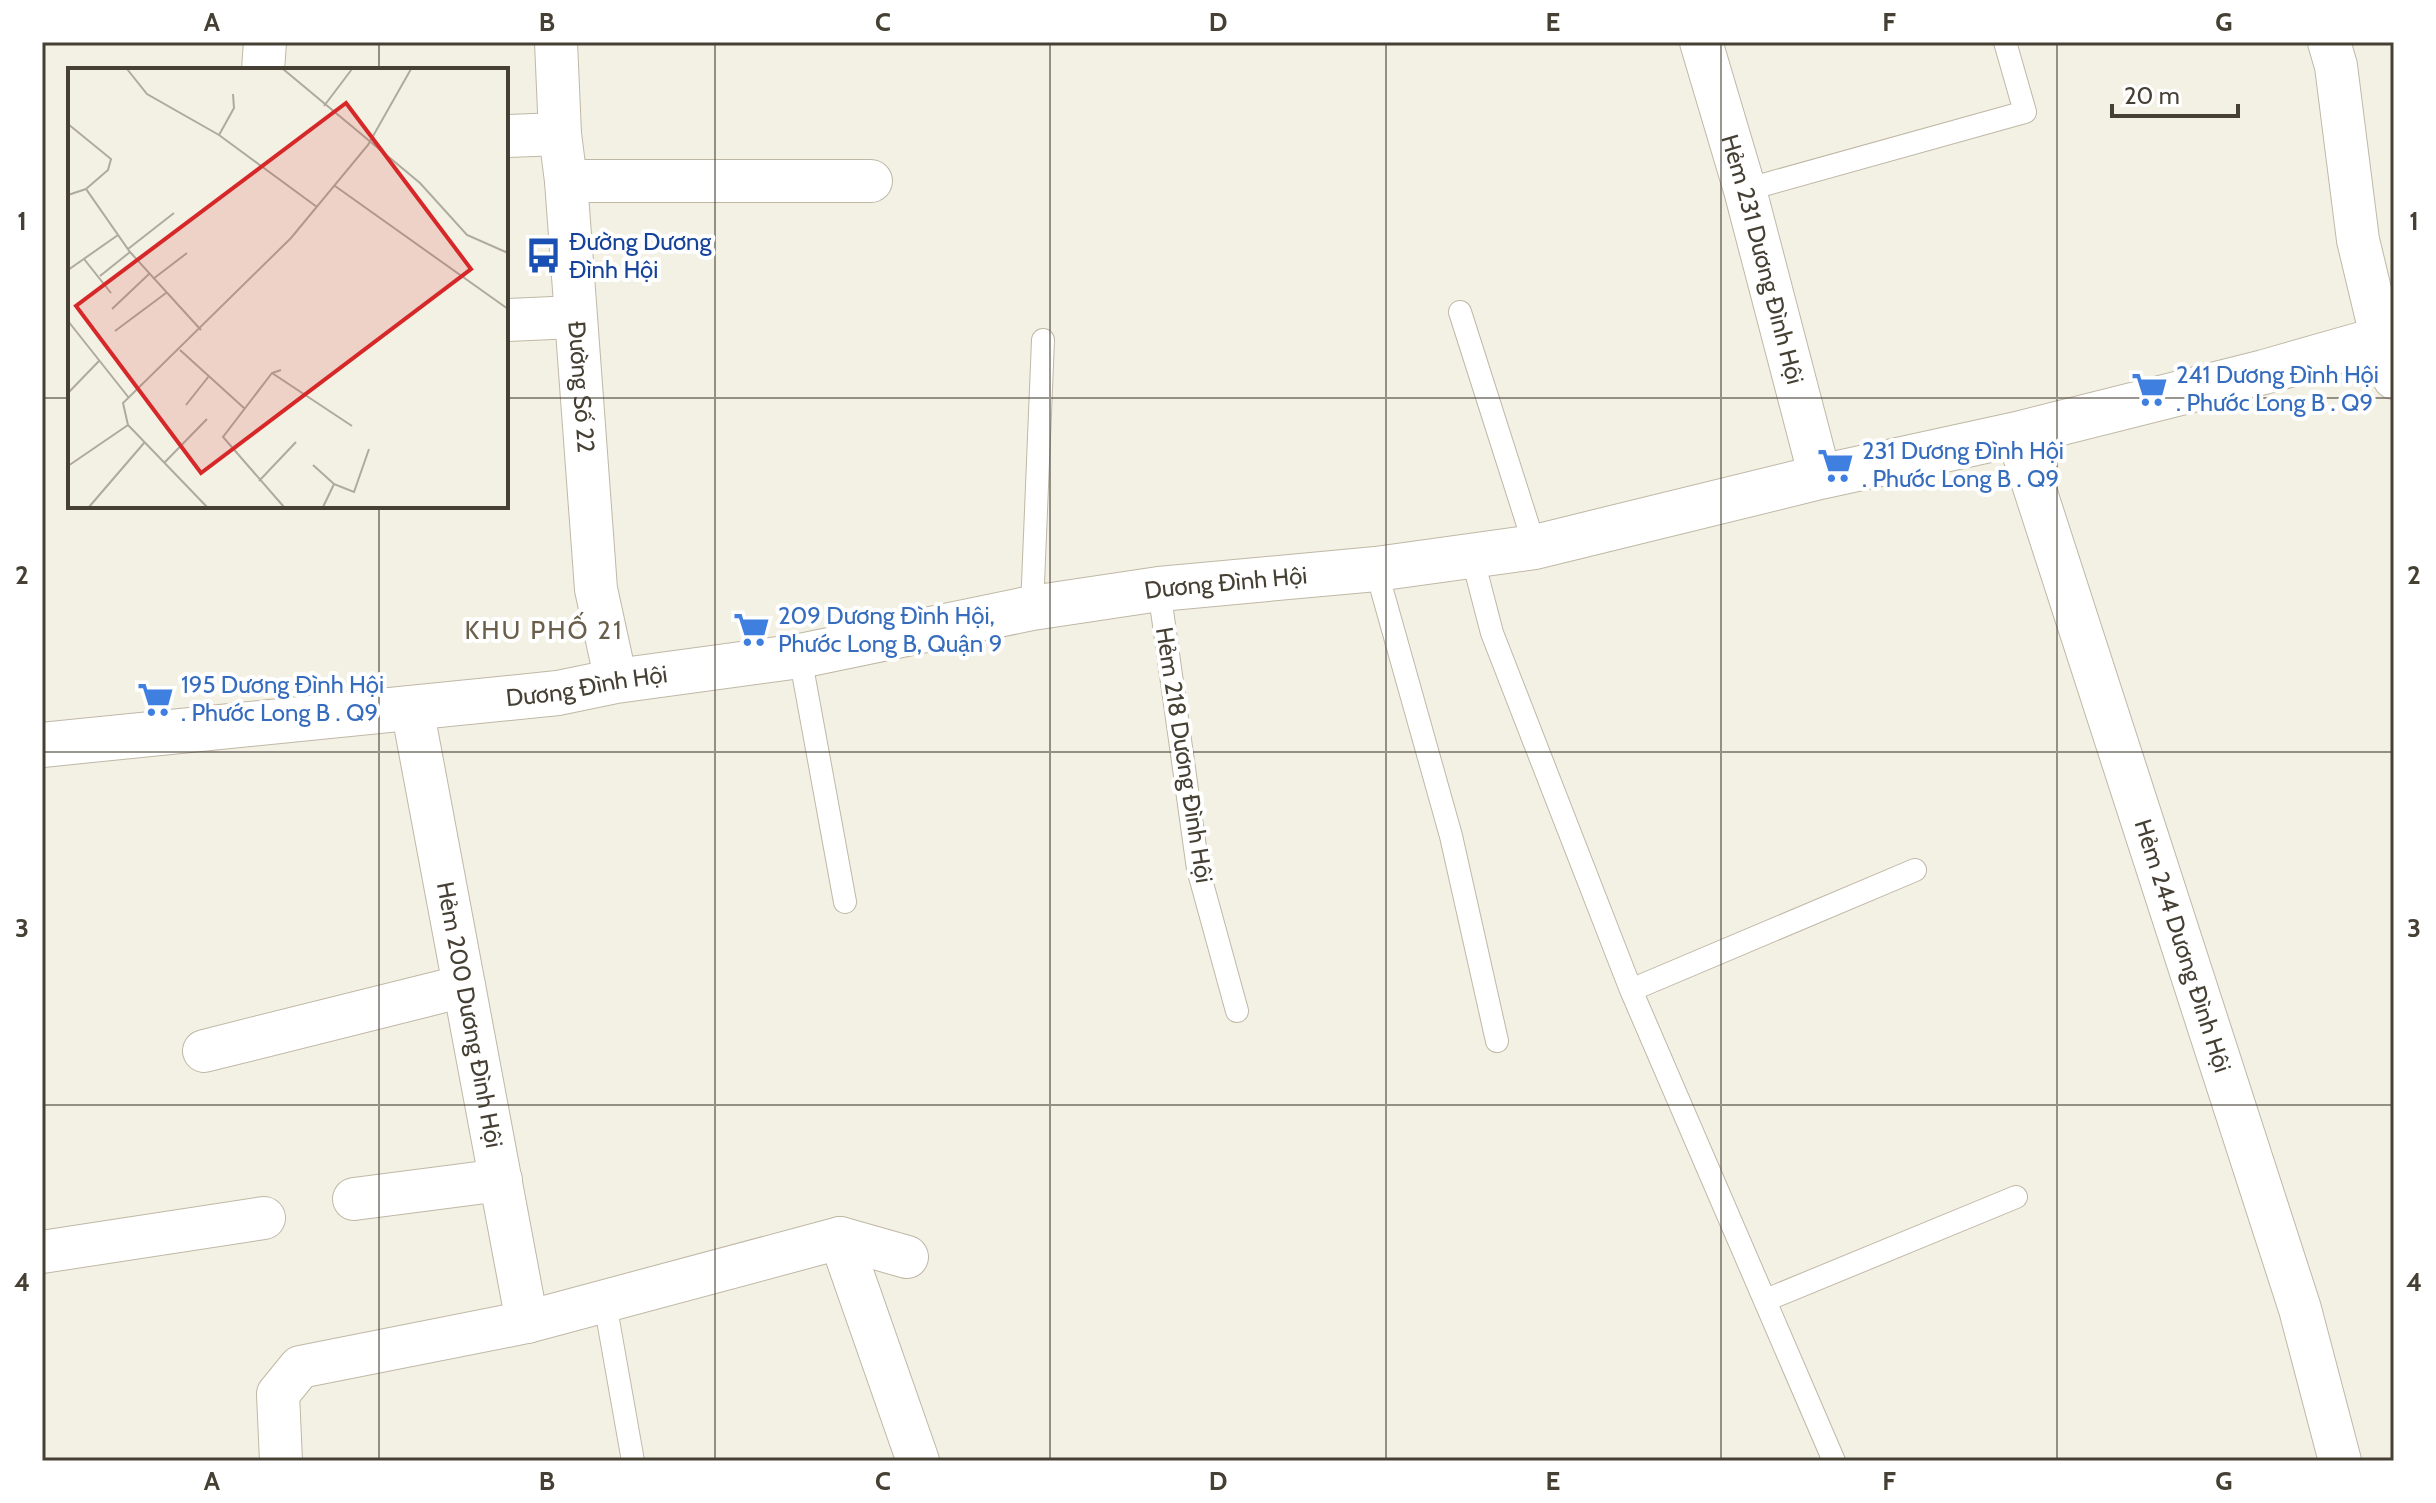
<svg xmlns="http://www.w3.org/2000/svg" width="2436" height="1503" viewBox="0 0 2436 1503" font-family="Cabin,sans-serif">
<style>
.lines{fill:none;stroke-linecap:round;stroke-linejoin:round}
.service-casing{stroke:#c0b8a6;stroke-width:24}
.minor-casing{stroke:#c0b8a6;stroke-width:44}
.tertiary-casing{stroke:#c0b8a6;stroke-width:46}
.service{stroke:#fff;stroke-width:22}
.minor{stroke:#fff;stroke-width:42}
.tertiary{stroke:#fff;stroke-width:44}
.grid{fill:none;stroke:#464034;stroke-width:2;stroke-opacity:0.55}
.labels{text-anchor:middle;stroke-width:8;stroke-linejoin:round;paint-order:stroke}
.transit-label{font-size:24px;fill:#164399;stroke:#fff;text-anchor:start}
.street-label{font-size:24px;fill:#464034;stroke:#fff}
.shop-label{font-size:24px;fill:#366cbe;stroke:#fff;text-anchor:start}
.neighbourhood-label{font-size:26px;letter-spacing:2px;fill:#6a5f4a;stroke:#fff}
.inset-road{fill:none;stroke:#aeaa9e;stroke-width:2}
.view{fill:#d62828;fill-opacity:0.15;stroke:#d62828;stroke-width:4}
.inset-edge{fill:none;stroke:#464034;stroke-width:4}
.neatline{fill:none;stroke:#464034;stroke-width:3}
.grid-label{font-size:26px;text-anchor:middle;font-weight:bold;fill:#464034}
</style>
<rect width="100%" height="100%" fill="#f3f0e4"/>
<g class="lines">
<defs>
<path id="service" d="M1745 190 2025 112 2005 42
M1460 312 1535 547
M1472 556 1492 633 1631 990 1834 1461
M1376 569 1451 836 1497 1041
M1159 589 1198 869 1237 1011
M1032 608 1043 340
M800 656 845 902
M1631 990 1915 870
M1766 1300 2016 1197
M605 1303 633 1461"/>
<g id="minor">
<path id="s1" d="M556 42 560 134 566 181 596 589 616 681"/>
<path id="s2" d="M1701 42 1745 190 1820 477"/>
<path d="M2329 42 2336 66 2358 240 2382 340 2394 378"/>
<path d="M263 70 265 42"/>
<path d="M506 136 560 134"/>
<path d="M566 181H871"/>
<path d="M506 320 575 317"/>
<path id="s3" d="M2017 434 2300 1309 2340 1461"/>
<path id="s4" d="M412 708 527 1322"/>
<path d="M204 1051 464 986"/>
<path d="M354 1199 501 1180"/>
<path d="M840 1238 918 1461"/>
<path d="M42 1252 264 1218"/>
<path d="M281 1461 278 1394 300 1367 527 1322 840 1238 907 1257"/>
</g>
<g id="tertiary">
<path id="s5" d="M42 745 558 693 616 681 800 656 1032 608 1159 589 1376 569 1535 547 1820 477 2017 434 2264 372 2394 335"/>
</g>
</defs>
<use href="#service" class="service-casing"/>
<use href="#minor" class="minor-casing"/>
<use href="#tertiary" class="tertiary-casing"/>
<use href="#service" class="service"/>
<use href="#minor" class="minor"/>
<use href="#tertiary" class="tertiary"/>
</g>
<path class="grid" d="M379 42V70M715 42V1461M1050 42V1461M1386 42V1461M1721 42V1461M2057 42V1461M42 398H70M506 398H2394M379 506V1461M42 752H2394M42 1105H2394"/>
<defs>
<symbol id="bus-bare" viewBox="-9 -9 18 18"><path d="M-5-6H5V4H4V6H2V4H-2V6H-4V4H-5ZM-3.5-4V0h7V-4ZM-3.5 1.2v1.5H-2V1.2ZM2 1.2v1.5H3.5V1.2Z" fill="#1a4fb4" stroke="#fff" stroke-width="2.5" paint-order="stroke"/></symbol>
<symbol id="supermarket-bare" viewBox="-9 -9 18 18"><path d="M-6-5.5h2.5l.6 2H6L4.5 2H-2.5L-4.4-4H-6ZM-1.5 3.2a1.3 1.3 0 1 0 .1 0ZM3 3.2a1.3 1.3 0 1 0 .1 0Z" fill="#3f7fe0" stroke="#fff" stroke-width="2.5" paint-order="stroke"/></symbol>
</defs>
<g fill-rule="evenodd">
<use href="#bus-bare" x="518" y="230" width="51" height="51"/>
<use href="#supermarket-bare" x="2124" y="364" width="51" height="51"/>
<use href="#supermarket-bare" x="1810" y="440" width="51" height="51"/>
<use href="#supermarket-bare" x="726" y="604" width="51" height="51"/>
<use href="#supermarket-bare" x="130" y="674" width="51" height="51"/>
</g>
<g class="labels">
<g class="transit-label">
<text x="569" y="250">Đường Dương<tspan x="569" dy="28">Đình Hội</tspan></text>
</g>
<g class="street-label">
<text dy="8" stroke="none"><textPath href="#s2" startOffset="226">Hẻm 231 Dương Đình Hội</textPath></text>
<text dy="8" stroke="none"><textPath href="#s1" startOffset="346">Đường Số 22</textPath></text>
<text dy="8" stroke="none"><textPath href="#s5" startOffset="1196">Dương Đình Hội</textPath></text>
<text dy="8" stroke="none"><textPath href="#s5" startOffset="548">Dương Đình Hội</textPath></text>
<text transform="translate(1184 755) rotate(81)" y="8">Hẻm 218 Dương Đình Hội</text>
<text dy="8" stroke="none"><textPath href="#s3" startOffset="538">Hẻm 244 Dương Đình Hội</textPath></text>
<text dy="8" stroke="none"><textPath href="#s4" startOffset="312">Hẻm 200 Dương Đình Hội</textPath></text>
</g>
<g class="shop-label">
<text x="2176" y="383">241 Dương Đình Hội<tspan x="2176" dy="28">. Phước Long B . Q9</tspan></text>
<text x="1862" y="459">231 Dương Đình Hội<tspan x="1862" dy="28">. Phước Long B . Q9</tspan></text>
<text x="778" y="624">209 Dương Đình Hội,<tspan x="778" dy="28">Phước Long B, Quận 9</tspan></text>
<text x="181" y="693">195 Dương Đình Hội<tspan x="181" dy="28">. Phước Long B . Q9</tspan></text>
</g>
<g class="neighbourhood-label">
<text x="544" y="639">KHU PHỐ 21</text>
</g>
</g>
<g transform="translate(68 68)">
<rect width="440" height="440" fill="#f3f0e4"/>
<path class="inset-road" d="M59 1 79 26 151 67 249 139M215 1 352 115 399 167 440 185M256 38 284 1M0 56 43 91 40 102 18 121M151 67 166 40 165 26M267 118 440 241M0 127 18 121 62 184 133 262M60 181 106 145M16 191 43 225M0 202 50 167M32 208 62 184M85 211 119 185M44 241 81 206M0 253 61 330M47 263 98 225M112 282 176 340M213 302 204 305 155 369 216 439M204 305 284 358M0 325 31 293M118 337 141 308M97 394 139 351M245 397 266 416M0 398 60 357M191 413 228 374M21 439 76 375M139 439 60 357 55 335 223 170 300 77 343 1M255 439 266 416 286 424 301 381"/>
<path class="view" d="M278 35 403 201 133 405 8 238Z"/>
<rect width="440" height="440" class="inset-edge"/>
</g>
<rect width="2436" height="1503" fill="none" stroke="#ffffff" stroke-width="88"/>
<path d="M2112 104v12h126v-12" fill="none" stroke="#464034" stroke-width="4"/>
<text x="2124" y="104" font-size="24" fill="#464034" stroke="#ffffff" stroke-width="6" paint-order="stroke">20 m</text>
<rect x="44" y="44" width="2348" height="1415" class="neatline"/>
<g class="grid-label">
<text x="212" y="31">A</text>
<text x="547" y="31">B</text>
<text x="883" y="31">C</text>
<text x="1218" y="31">D</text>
<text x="1553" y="31">E</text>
<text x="1889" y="31">F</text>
<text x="2224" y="31">G</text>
<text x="22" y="230">1</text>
<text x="2414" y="230">1</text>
<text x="22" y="584">2</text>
<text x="2414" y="584">2</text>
<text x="22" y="937">3</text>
<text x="2414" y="937">3</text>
<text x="22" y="1291">4</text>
<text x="2414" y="1291">4</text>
<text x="212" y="1490">A</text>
<text x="547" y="1490">B</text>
<text x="883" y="1490">C</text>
<text x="1218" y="1490">D</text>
<text x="1553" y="1490">E</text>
<text x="1889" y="1490">F</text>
<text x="2224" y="1490">G</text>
</g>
</svg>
